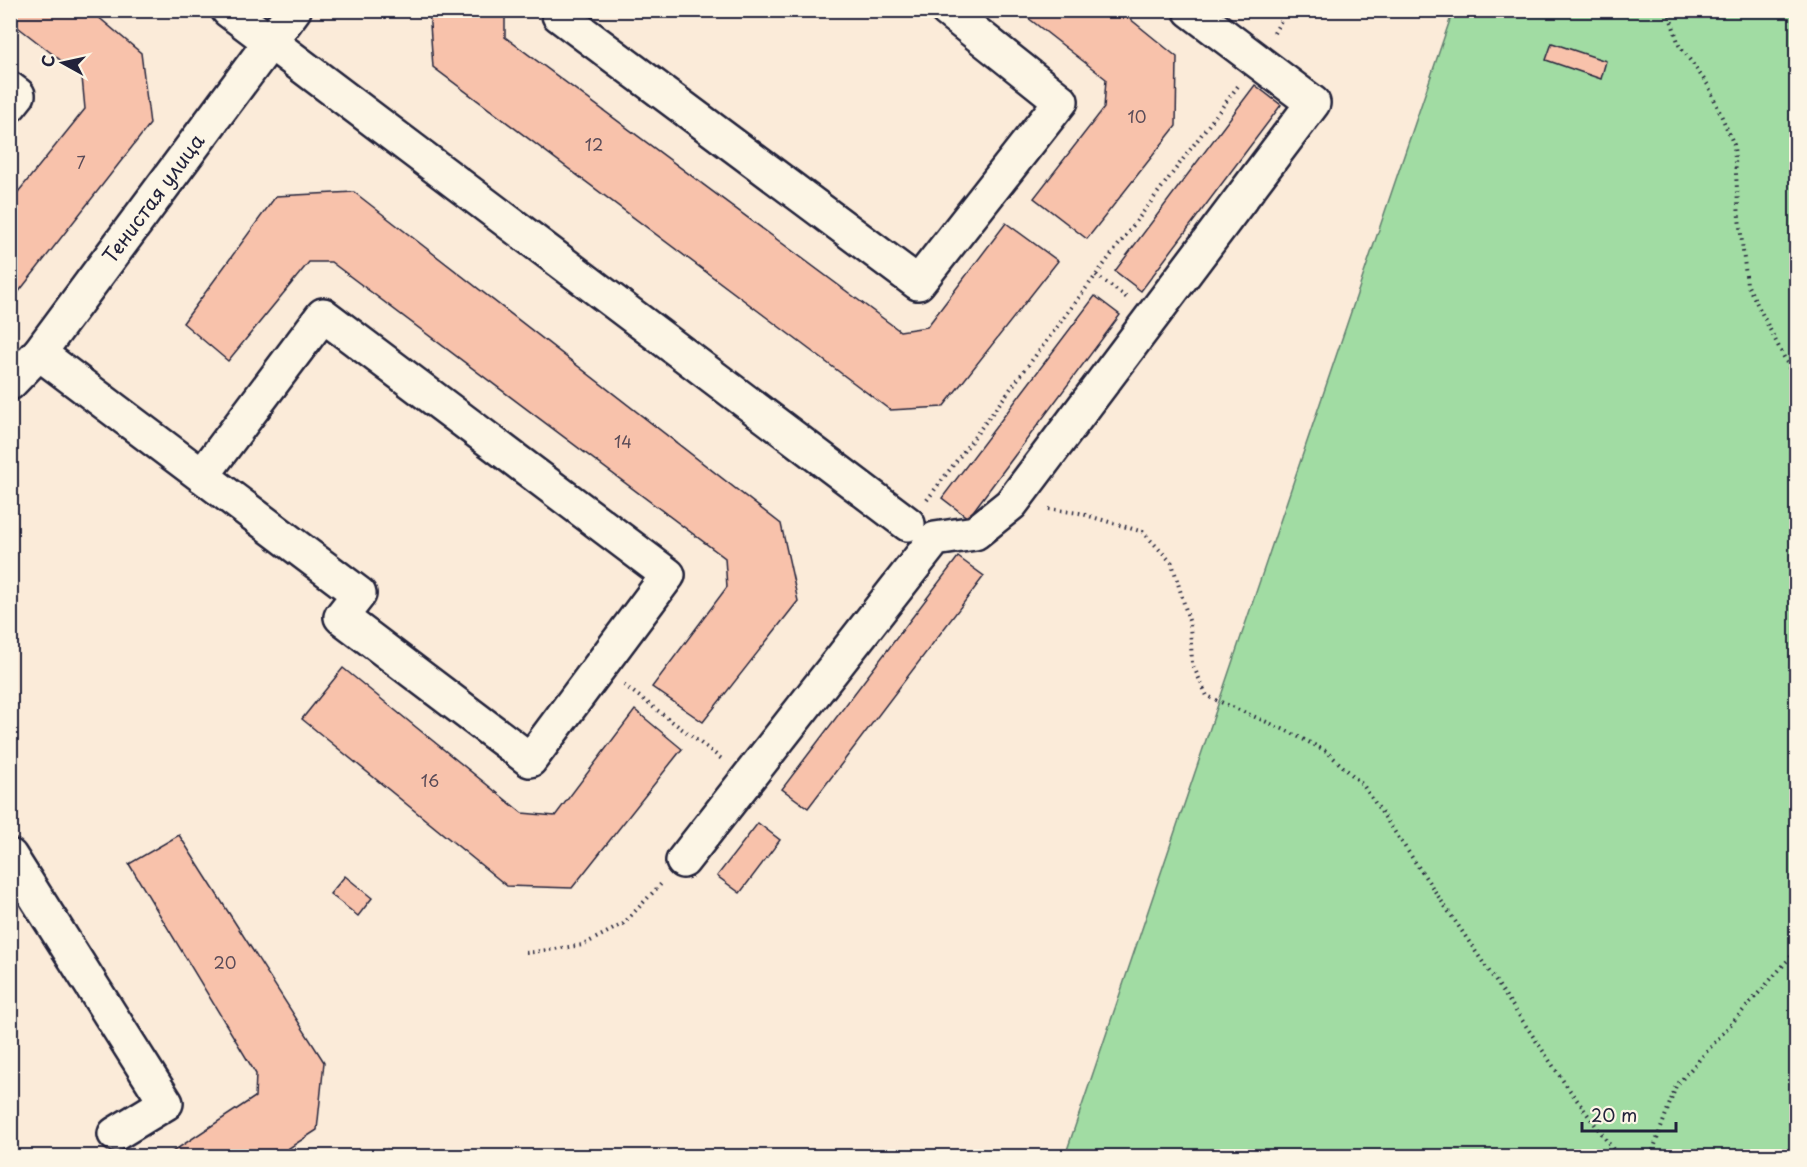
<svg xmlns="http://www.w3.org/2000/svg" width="1807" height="1167" viewBox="0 0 1807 1167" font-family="'Playpen Sans',sans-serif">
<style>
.green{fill:#a1dca3;stroke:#627f6f;stroke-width:1.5}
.building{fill:#f8c2ab;stroke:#22223b;stroke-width:1.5}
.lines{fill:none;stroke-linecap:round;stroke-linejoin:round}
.minor-casing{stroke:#22223b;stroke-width:38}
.path{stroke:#22223b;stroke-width:4;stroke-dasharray:1.5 4.5;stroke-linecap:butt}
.minor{stroke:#fcf5e5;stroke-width:33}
.labels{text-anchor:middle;stroke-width:4.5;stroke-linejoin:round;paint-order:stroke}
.number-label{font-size:16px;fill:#584a57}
.street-label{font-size:20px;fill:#22223b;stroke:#fcf5e5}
</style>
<rect width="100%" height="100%" fill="#fbebd9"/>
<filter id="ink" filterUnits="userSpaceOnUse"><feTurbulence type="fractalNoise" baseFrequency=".0167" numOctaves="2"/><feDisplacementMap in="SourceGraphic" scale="12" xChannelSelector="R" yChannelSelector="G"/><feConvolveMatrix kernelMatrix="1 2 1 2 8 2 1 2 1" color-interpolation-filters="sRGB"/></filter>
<g filter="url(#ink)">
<path class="green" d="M1453 11H1796V1156H1065Z"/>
<path class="building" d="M10 10H90L141 53 150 124 10 303V202L85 109 82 77 10 21Z
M429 10H505V37L900 331 927 327 1006 223 1058 261 943 407 890 410 433 67Z
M1018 10H1119L1177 57 1176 126 1087 239 1034 198 1104 108 1106 79Z
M1552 43 1606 61 1601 79 1546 60Z
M1255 85 1281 105 1141 291 1115 271Z
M354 192 781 524 798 601 703 722 652 687 727 587 725 558 331 262H309L228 361 183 323 276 196Z
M1095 296 1120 315 968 518 942 498Z
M958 557 984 576 808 808 782 789Z
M343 668 522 813 555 816 635 710 682 749 572 888 507 886 302 719Z
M758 823 780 840 740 893 717 876Z
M179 835 324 1062 317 1130 277 1156H166L255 1097 256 1074 129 864Z
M345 876 372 898 358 916 330 894Z"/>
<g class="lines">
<defs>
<g id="minor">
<path d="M228 10 908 524"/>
<path d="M562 10 559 15 918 283 1061 101 947 10"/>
<path d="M10 89 18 95 10 105"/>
<path d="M39 353 359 594 341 617 530 760 668 575 323 315 202 476"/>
<path id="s1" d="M10 383 39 353 294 10"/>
<path d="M10 856 166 1103 115 1134"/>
<path d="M683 861 935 539 975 533 1011 504 1313 103 1190 10"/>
</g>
</defs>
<use href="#minor" class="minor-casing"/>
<path class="path" d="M1668 10 1679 45 1708 85 1734 145 1739 218 1747 284 1796 381
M1274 33 1287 10
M1096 275 1127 298
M927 500 1238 86
M1049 509 1079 513 1143 532 1172 563 1190 624 1192 663 1207 696 1285 730 1326 751 1363 785 1566 1085 1618 1156
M624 685 723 760
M526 953 583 945 623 924 661 884
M378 1156 388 1149
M1651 1156 1676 1086 1796 951"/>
<use href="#minor" class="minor"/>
</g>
</g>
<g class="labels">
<g class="number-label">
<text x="1137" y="123">10</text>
<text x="594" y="151">12</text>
<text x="81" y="169">7</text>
<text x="623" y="448">14</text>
<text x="430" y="787">16</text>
<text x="225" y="969">20</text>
</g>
<g class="street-label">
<text dy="7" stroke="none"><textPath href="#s1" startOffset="234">Тенистая улица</textPath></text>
</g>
</g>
<rect width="1807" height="1167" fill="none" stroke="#fcf5e5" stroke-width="36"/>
<rect x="18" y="18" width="1771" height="1131" fill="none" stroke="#22223b" stroke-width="2" filter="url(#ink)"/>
<g transform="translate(63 63) rotate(278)" stroke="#fcf5e5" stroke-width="4.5" paint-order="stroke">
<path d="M0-4.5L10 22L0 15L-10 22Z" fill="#22223b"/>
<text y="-9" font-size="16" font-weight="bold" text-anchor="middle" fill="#22223b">С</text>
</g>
<path d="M1582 1122v9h94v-9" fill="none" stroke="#22223b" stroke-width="3"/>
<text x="1591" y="1122" font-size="18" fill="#22223b" stroke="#fcf5e5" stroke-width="4.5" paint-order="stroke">20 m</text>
</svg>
